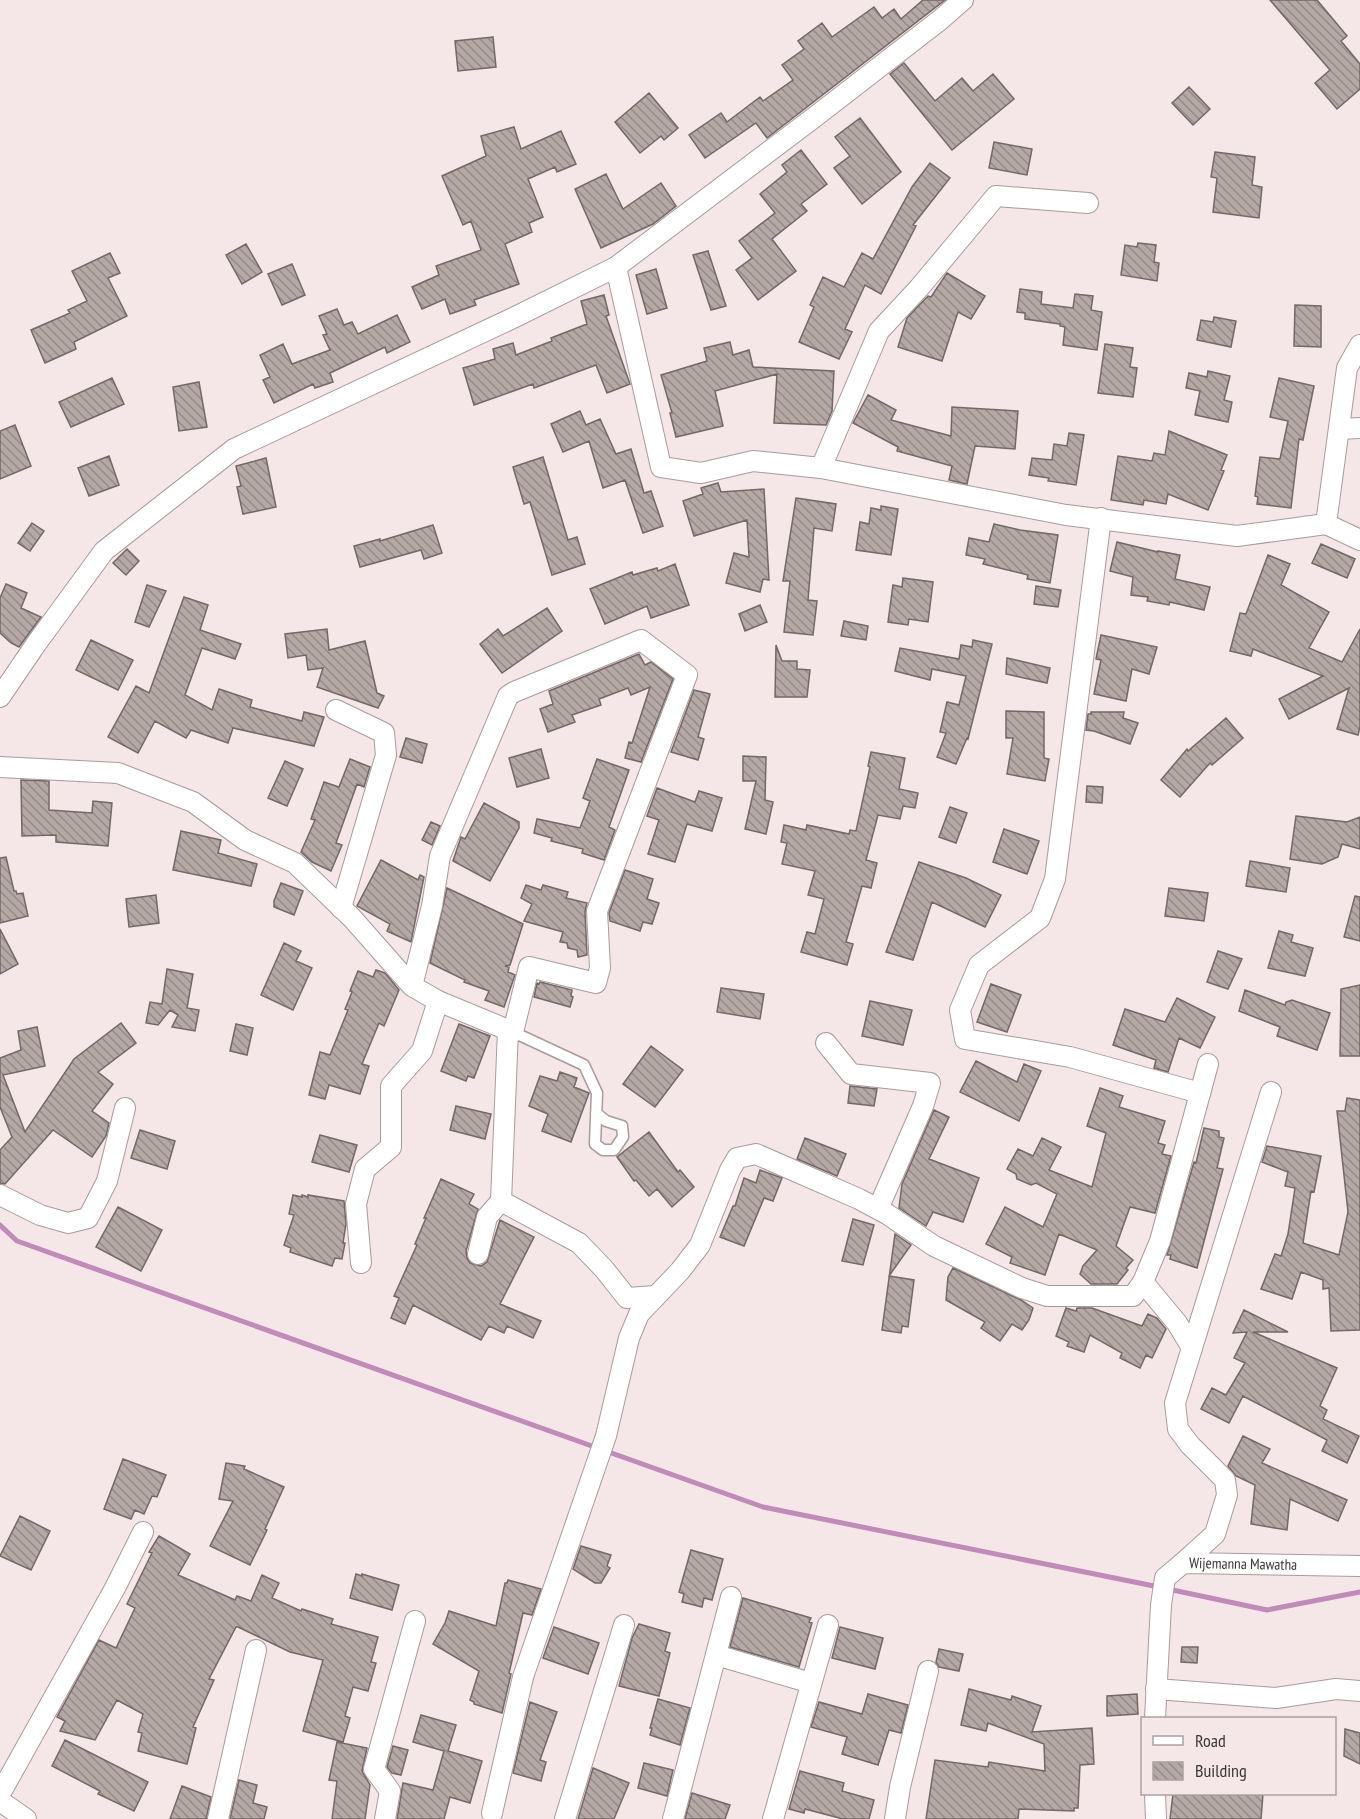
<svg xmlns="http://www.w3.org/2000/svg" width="1360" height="1819" viewBox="0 0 1360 1819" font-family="'PT Sans Narrow',sans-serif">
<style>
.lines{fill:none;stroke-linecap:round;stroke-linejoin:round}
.stream{stroke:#c08ab9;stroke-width:5}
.building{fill:url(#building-back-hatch);stroke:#736864;stroke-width:1.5}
.lane-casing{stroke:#a89b9b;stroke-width:13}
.street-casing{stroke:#a89b9b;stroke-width:22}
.lane{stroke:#fff;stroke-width:10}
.street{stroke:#fff;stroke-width:20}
.labels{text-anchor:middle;stroke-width:5;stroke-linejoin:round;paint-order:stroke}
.street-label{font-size:15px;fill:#3b3636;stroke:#f5e7e7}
</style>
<defs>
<pattern id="building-back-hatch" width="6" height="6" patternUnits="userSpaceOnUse" patternTransform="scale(1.5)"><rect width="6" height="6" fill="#b5a9a5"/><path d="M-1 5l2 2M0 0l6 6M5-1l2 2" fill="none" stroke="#948a87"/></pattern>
</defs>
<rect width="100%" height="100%" fill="#f5e7e7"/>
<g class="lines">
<path class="stream" d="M0 1225 17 1241 763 1507 1159 1587
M1168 1589 1267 1610 1360 1592"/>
</g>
<path class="building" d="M923 0H945L767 138 756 123 705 158 689 135 721 113 727 122 760 97 763 101 793 80 782 65 804 49 798 41 822 23 832 37 874 7 882 18 894 9 901 19Z
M1270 0H1317L1347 36 1341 41 1360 64V89L1337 109 1315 83 1330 70Z
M493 37 496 67 458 71 455 41Z
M904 63 935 101 962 78 973 91 993 74 1014 99 952 150 890 74Z
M1189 87 1210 109 1193 125 1172 103Z
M649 93 678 128 664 140 661 136 640 153 615 122Z
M860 118 901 172 862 204 834 168 850 156 835 137Z
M514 127 521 149 561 131 576 164 557 172 555 167 528 179 543 217 529 223 532 232 505 244 519 284 474 300 476 305 450 314 445 299 422 309 412 287 439 275 436 266 481 250 471 221 463 225 442 176 486 156 481 136Z
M994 142 1032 149 1027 175 989 168Z
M801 150 827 184 801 204 807 211 772 239 796 271 758 300 736 270 752 258 739 241 775 213 760 194 787 172 782 165Z
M1215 152 1255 157 1252 185 1262 187 1259 218 1213 212 1217 178 1211 177Z
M930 163 950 178 913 225 916 226 881 294 865 285 845 329 852 332 839 359 799 342 814 307 810 305 823 277 844 287 862 253 873 259 912 187Z
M606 174 623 209 661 183 676 206 653 224 601 248 575 189Z
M1138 243 1156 245 1154 262 1159 263 1157 281 1121 275 1125 245 1137 247Z
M246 244 262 272 242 284 226 255Z
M708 251 726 306 711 310 693 255Z
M110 253 120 273 108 278 127 316 74 342 76 349 45 363 31 330 70 313 68 310 87 301 72 271Z
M292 264 305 295 282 305 268 274Z
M656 269 667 308 647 314 636 275Z
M947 273 985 296 971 319 958 312 942 361 898 347 907 318 928 296 931 297Z
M1020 289 1042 292 1041 304 1073 308 1075 294 1093 296 1091 310 1102 312 1097 350 1063 345 1065 327 1060 326V324L1025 319V313L1017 312Z
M604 295 609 315 606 316 630 384 607 393 596 365 534 388 533 384 474 405 463 368 495 359 493 349 513 343 516 355 552 341 551 338 587 324 581 301Z
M1295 305 1321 306V347L1294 346Z
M337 309 344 325 352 322 358 334 397 315 410 342 387 353 385 347 330 373 333 382 315 388 313 384 274 403 263 380 270 377 260 355 283 344 292 364 330 350 323 335 327 334 319 316Z
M1214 317 1236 321 1231 347 1197 340 1201 320 1213 322Z
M730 342 733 355 749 350 753 367 834 371 832 411 826 425 774 423 777 374 715 391 723 426 676 437 670 413H672L661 375 707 361 704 348Z
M1105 344 1133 348 1130 367 1137 368 1133 397 1098 393Z
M1208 371 1230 376 1224 400 1232 402 1228 422 1195 415 1200 391 1186 388 1189 373 1207 377Z
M112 378 124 404 71 427 59 402Z
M1279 378 1314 386 1303 440 1299 439 1291 508 1257 504 1258 497 1255 496 1260 457 1280 459 1288 421 1270 417Z
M199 382 207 427 179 431 173 387Z
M868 395 896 410 891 420 951 436 952 407 1018 411 1015 449 975 446 967 484 949 480 952 466 897 451 898 447 853 423Z
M580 411 586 425 600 419 616 454 631 449 644 493 651 491 663 526 643 533 625 480 603 488 589 441 563 452 551 424Z
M15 425 31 466 0 479V431Z
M1169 431 1227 455 1221 470 1224 471 1208 510 1168 494 1166 504 1144 500 1143 505 1111 500 1118 456 1152 461 1154 453 1165 455Z
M1069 433 1084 435 1076 485 1048 481 1049 478 1029 475 1032 458 1052 460 1054 444 1067 446Z
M109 456 119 485 89 496 78 468Z
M543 457 568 540 577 537 585 564 552 575 530 502 524 504 513 467Z
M266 458 276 507 243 514 237 487 241 486 236 466Z
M718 483 721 492 764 489 769 580 763 579 760 592 726 583 734 553 749 557 747 520 694 536 683 501 703 494 701 488Z
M796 498 836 504 832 531 814 528 808 600 817 601 813 635 784 632 790 581H783Z
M881 506 898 509 891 555 856 550 860 522 869 524 871 508 881 510Z
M32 523 44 531 30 551 18 543Z
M994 524 1020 530 1058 535 1050 583 1027 579 1028 575 983 564 985 559 966 555 969 538 989 542Z
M433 525 442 553 424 559 421 550 360 567 354 546 380 539V541Z
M1117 542 1158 552V551L1180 555 1175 579 1210 587 1204 610 1170 602 1169 605 1147 601 1148 597 1131 595 1133 577 1110 571Z
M1321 544 1355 559 1347 578 1312 563Z
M127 549 139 561 126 575 113 563Z
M1268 555 1290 564 1281 585 1329 612 1309 648 1342 662 1360 629V727L1358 735 1337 729 1349 688 1289 719 1279 699 1323 676 1253 649 1251 656 1230 651 1240 613 1246 614Z
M675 564 689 605 651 618 647 606 605 624 590 589 632 572 633 575 657 568 658 571Z
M903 578 933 582 928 622 909 619 908 625 888 622 893 585 902 587Z
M6 584 27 593 21 608 41 617 19 647 11 643 0 633V598Z
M147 585 166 591 149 627 135 622Z
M1036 586 1061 590 1058 607 1034 604Z
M184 597 208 605 200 630 241 644 235 659 202 648 185 695 212 710 219 689 252 700 250 707 302 721 304 712 324 717 314 746 233 728 228 743 191 730 186 738 155 721 138 753 108 737 136 686 149 693Z
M760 605 767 622 745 631 739 614Z
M547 608 562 631 502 673 480 644 498 629 503 636Z
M844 621 868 626 866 640 841 636Z
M327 629 329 650 365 641 377 693 384 696 378 708 317 687 323 668 308 670 306 655 288 658 285 634Z
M1101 635 1157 647 1149 674 1132 669 1126 701 1094 694 1101 660 1096 659Z
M91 640 133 660 118 690 76 670Z
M973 640 992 644 968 739 967 738 956 764 937 757 946 733 940 732 947 702 959 705 966 676 932 669 930 680 895 671 900 648 959 659 961 645 972 647Z
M776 645 782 661H797V669L810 670 807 697H775Z
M639 654 645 665 651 662 673 679 641 762 625 758 629 742 632 743 650 687 631 695 628 688 599 699 601 705 572 715 575 722 548 732 540 709 553 704 549 691Z
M1007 658 1050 668 1047 683 1006 674Z
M694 690 710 694 698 737 704 739 698 760 671 752Z
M1006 711 1044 712V758L1049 759 1045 781 1007 774 1013 738H1006Z
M1091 712H1124L1123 718 1138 723 1130 744 1094 731 1086 730 1088 714H1091Z
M1226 718 1243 738 1212 765 1210 763 1180 797 1161 780 1187 749 1188 751Z
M406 738 427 744 422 763 400 757Z
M541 749 549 778 517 787 509 758Z
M871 752 905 758 899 789 918 793 915 808 903 806 900 819 878 815 866 860 877 863 871 888 862 886 846 942 853 944 847 965 801 952 807 932 815 934 824 899 808 895 815 871 782 864 787 843 781 842 784 825 806 830 807 825 849 834 850 830 856 831 870 767 868 766Z
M743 756 766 757 765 800 773 802 766 834 745 829 756 781H743Z
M350 759 370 767 364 787 357 784 336 843 342 845 331 871 312 862 301 852 315 820 311 819 324 782 339 787Z
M597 759 629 770 609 827 615 830 604 860 582 853 583 849 551 841 552 838 534 833 537 819 580 828 590 801 583 798Z
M285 761 303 769 287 806 268 798Z
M21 780 49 781V810L92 813 93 801 112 803 108 846 56 842V835L22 836Z
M1087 786 1103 787 1102 803 1086 802Z
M657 788 695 802 699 791 722 798 712 831 687 824 675 862 648 854 659 820 647 816Z
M484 803 519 822V828L490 881 453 861 461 837 465 839Z
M950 807 967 813 956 843 939 837Z
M1296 816 1347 822 1360 817V849L1342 844 1338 857 1322 864 1290 859Z
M431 822 440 826 432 845 422 840Z
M1004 829 1039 841 1027 874 993 862Z
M181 831 221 840 218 853 257 864 251 886 173 870Z
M6 857 14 891H16L17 894 23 893 28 916 0 923V858Z
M381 860 418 880 420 875 424 877 411 942 387 931 390 924 357 906Z
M1250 861 1290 868 1286 892 1246 886Z
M919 862 966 878 1001 895 985 927 932 902 913 960 886 952Z
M625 870 653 879 647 899 659 903 652 924 643 922 640 931 610 921 609 913Z
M281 883 303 891 294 915 274 907V901Z
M526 885 541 890 543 885 568 892 566 898 587 903 585 912 587 955 578 957 577 950 568 948 567 943 560 942 563 932 524 921 532 904 521 898Z
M447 888 523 924 510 965 505 966 509 967 508 972 515 975 504 1007 485 1000 489 991 464 982 465 980 430 963Z
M1169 888 1208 893 1204 921 1165 916Z
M156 895 159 923 129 927 126 899Z
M1355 896 1360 897V941L1344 937Z
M0 929 18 964 0 974Z
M1279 931 1293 935 1291 942 1313 948 1305 976 1268 968Z
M284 943 301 951 296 961 312 968 293 1010 261 995Z
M1218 951 1242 959 1228 989 1207 982Z
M167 969 193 974 187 1008 199 1010 195 1031 172 1027 178 1015 170 1010 158 1025 146 1023 150 1002 162 1004Z
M376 970 385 973 399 990 384 1026 379 1023 362 1064 369 1066 360 1094 329 1085 325 1099 309 1095 320 1052 330 1055 348 1010 345 1009 352 992 350 991 358 971 373 977Z
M540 982 572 990 571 996 573 997 570 1007 534 997 537 983 539 984Z
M991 984 1021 995 1007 1032 977 1022Z
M1360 985V1056H1340L1341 989Z
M721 988 764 994 760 1019 717 1012Z
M1245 990 1285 1005 1286 1002 1292 1000 1330 1013 1317 1050 1277 1036 1280 1027 1239 1011Z
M1177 998 1215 1017 1200 1048 1179 1038 1168 1072 1154 1068 1156 1060 1113 1045 1125 1009 1165 1022Z
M870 1001 912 1010 903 1045 862 1036Z
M121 1023 136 1043 98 1072 113 1084 92 1111 109 1123 106 1136 92 1157 53 1130 5 1184 0 1183V1150L12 1137 0 1107V1058L21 1050 18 1031 37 1027 45 1066 3 1075 25 1132 74 1059Z
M236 1024 253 1028 247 1055 230 1051Z
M459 1024 490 1036 474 1078 468 1076 466 1081 441 1071Z
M651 1046 683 1070 655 1107 623 1084Z
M976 1061 1017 1082 1024 1064 1041 1071 1019 1121 960 1092Z
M560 1072 577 1078 574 1087 589 1093 571 1142 542 1131 548 1114 529 1106 540 1076 557 1081Z
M850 1086 877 1089 874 1106 848 1103Z
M1100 1088 1123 1096 1119 1107 1165 1121 1158 1143 1165 1145 1162 1154 1171 1156 1155 1213 1130 1207 1116 1246 1133 1260 1126 1268 1128 1270 1117 1284H1091L1080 1274 1083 1266 1097 1250 1059 1234 1045 1275 1010 1263 1012 1257 986 1244 1005 1207 1043 1227 1057 1194 1036 1183 1031 1185 1017 1179 1016 1174 1007 1169 1018 1149 1033 1156 1042 1138 1061 1147 1049 1170 1092 1187 1106 1133 1087 1126Z
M1347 1098 1360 1100V1330L1331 1331 1329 1288 1323 1289V1280L1301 1272 1292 1299 1261 1289 1275 1254 1281 1256 1288 1234 1295 1188 1285 1186 1288 1172 1262 1162 1267 1146 1321 1156 1314 1192 1311 1191 1303 1243 1339 1255 1348 1212 1337 1111H1345Z
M456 1106 491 1114 485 1139 450 1130Z
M934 1110 949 1117 929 1159 979 1178 963 1222 933 1212 926 1226 899 1208 902 1184Z
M1204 1128 1219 1131V1137L1224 1138 1217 1168 1223 1169 1197 1268 1170 1259 1171 1255H1167L1194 1162 1196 1163Z
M140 1130 175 1141 167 1169 131 1158Z
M649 1132 678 1172 680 1170 694 1187 672 1207 657 1189 649 1196 636 1180 634 1181 617 1157Z
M320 1135 357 1145 349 1172 312 1162Z
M805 1138 846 1154 837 1176 797 1159Z
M760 1170 782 1178 773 1201 764 1198 744 1246 720 1237 733 1206H735L744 1178 756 1183Z
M441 1179 474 1194 469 1204 478 1209 466 1251 467 1258 470 1263 481 1266 487 1262 500 1220 534 1237 500 1304 541 1321 533 1338 507 1326 504 1333 489 1326 481 1340 413 1305 405 1324 391 1318 399 1298 394 1296 417 1245 415 1244 426 1218H424Z
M293 1195 302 1197V1195L308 1197V1195L344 1201 346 1224 343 1243H345L342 1259 335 1258 332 1266 290 1252 291 1248 284 1245 294 1215 289 1214Z
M118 1207 162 1230 141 1271 96 1247Z
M853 1219 874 1225 863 1265 842 1261Z
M895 1234 911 1245 889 1276 914 1280 908 1327 902 1326 901 1333 882 1330Z
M953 1268 1021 1300 1033 1308 1029 1320 1022 1330 1012 1324 1000 1341 981 1328 985 1322 946 1300 948 1277Z
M1066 1308 1076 1311 1077 1308H1092L1142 1326 1148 1314 1157 1318 1166 1329 1152 1358 1146 1355 1140 1368 1120 1358 1122 1353 1090 1335 1084 1352 1067 1346 1069 1342 1056 1336Z
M1244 1310 1288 1332H1253L1337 1368 1320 1406 1327 1410 1323 1419 1359 1436 1347 1463 1322 1451 1327 1440 1243 1396 1229 1423 1201 1409 1212 1388 1226 1395 1245 1363 1234 1358 1247 1332 1233 1333Z
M1243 1436 1270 1449 1262 1463 1347 1500 1338 1521 1290 1499 1287 1530 1251 1524 1255 1485 1236 1476 1228 1466Z
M123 1459 166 1475 157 1497 152 1496 144 1514 135 1510 131 1519 104 1509Z
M226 1463 245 1466 244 1469 284 1487 265 1529 267 1530 250 1565 210 1546 233 1501 219 1499Z
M20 1516 50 1531 31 1570 0 1556Z
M159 1536 190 1554 178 1575 235 1600 237 1596 251 1601 262 1575 279 1583 272 1598 301 1611 302 1609 333 1619 331 1624 378 1637 371 1662 376 1663 368 1691 353 1687 345 1716 350 1718 343 1742 303 1731 323 1660 290 1652 238 1627H236L209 1679 214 1680 193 1727 196 1728 187 1764 138 1751 142 1733 138 1732 143 1714 117 1700 95 1740 60 1731 65 1721 57 1717 99 1640 116 1648 135 1608 127 1604 152 1553 149 1552Z
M581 1546 611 1555 607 1566 610 1568 601 1583H595L573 1569Z
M691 1550 723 1559 712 1600 704 1598 702 1607 682 1602 684 1594 679 1592Z
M356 1574 362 1576V1574L399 1585 392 1610 350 1598Z
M508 1580 541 1589 532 1615 523 1613 510 1669 509 1673 511 1674 502 1713 474 1704V1702L470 1700 479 1671 433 1644 445 1623 449 1611 496 1626 505 1583H507Z
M743 1598 811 1618 809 1622 812 1623 799 1667 730 1647Z
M639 1624 670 1633 665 1651 670 1653 659 1696 619 1686 632 1638Z
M554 1627 599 1643 588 1674 543 1658Z
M840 1627 883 1638 875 1669 832 1658Z
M1182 1647H1198L1197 1663 1181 1662Z
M939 1649 963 1654 959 1671 939 1667 936 1662Z
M969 1689 1011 1700 1012 1696 1041 1706 1032 1732 1092 1728 1094 1764 1080 1765 1078 1808H1074V1811L1019 1809 1018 1819H926L935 1760 988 1767 989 1762 1045 1771 1044 1744 988 1723 986 1731 961 1725Z
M868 1694 908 1705 901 1733 889 1730 878 1765 842 1754 847 1737 811 1727 819 1702 862 1714Z
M1137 1694 1138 1714 1107 1716V1696Z
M658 1699 690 1708 680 1745 650 1735 652 1728H650Z
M530 1702 557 1712 540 1760 546 1762 541 1781 513 1773Z
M421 1715 456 1725 448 1751 482 1761 470 1803 450 1797 444 1819H397L403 1783 433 1790 444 1751 413 1742Z
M1345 1729 1360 1733V1764L1344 1756Z
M65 1740 148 1782 134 1811 98 1794 100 1791 52 1766Z
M337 1742 367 1748 362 1771 370 1785 365 1819H332L337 1781 329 1780Z
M393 1746 408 1750 401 1775 392 1773 387 1767Z
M644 1763 673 1770 667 1796 638 1788Z
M593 1768 629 1783 614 1819H578Z
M800 1771 844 1783 842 1791 874 1800 869 1819H843L805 1809 804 1813 789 1809Z
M239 1780 257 1785 253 1803 267 1807 264 1819H230Z
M182 1786 211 1797 206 1819H170Z
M692 1793 730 1805 725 1819H685Z
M1173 1794H1263L1261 1819H1170Z"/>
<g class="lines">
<defs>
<path id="lane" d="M513 1032 584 1065 597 1093 595 1144 603 1150H614L623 1137 622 1126 606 1121 596 1113"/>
<g id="street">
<path d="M616 267 661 467 701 473 753 461 821 468 1066 515 1237 536 1326 524"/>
<path d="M1360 345 1347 368 1326 524 1360 540"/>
<path d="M1340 429 1360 428"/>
<path d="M821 468 879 331 919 288 996 196 1088 203"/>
<path d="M1101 518 1055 879 1040 918 979 965 960 1010 965 1039 1070 1057 1200 1093"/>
<path d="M0 697 36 644 104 551 234 449 513 318 616 267 816 116 940 20 963 0"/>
<path d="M336 710 384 733 386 755 341 908"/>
<path d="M0 767 118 773 193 802 245 840 295 863 352 918 412 986 438 1001 513 1032 529 967 596 983 600 968 597 911 687 675 641 640 514 692 508 696 440 856 432 906 412 986"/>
<path d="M508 1030 501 1201 579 1243 604 1269 627 1298 656 1296"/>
<path d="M826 1043 851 1074 930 1083 923 1106 878 1209"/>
<path d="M0 1195 40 1215 68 1223 88 1218 107 1181 125 1108"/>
<path d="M478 1254 487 1217 501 1201"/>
<path d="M361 1263 356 1204 365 1169 391 1147V1086L422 1051 438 1001"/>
<path d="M1143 1282 1177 1323 1192 1348"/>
<path d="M1183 1563 1215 1534 1227 1495 1225 1480 1190 1445 1178 1429 1175 1403 1271 1092"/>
<path d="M716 1655 811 1683"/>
<path d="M1156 1689 1276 1698 1336 1689 1360 1691"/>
<path id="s1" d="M1155 1718 1161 1605 1165 1578 1183 1563 1360 1566"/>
<path d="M0 1794 115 1588 143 1532"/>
<path d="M1155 1794 1156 1819"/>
<path d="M0 1801 26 1819"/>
<path d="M492 1813 523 1677 606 1436 629 1338 639 1314 680 1271 700 1245 730 1170 737 1158 756 1154 859 1199 887 1214 934 1246 1022 1288 1047 1296H1133L1143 1282 1160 1241 1208 1064"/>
<path d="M218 1819 256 1650"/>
<path d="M385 1819 390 1791 374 1769 415 1621"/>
<path d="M565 1819 624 1625"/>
<path d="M673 1819 731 1597"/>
<path d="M773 1819 828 1625"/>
<path d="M895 1819 900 1787 928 1671"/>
</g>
</defs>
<use href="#lane" class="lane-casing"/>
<use href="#street" class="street-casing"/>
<use href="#lane" class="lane"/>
<use href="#street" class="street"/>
</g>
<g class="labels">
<g class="street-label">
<text dy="5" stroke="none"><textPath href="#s1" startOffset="224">Wijemanna Mawatha</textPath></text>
</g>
</g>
<rect x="1141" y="1717" width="195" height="78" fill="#f5e7e7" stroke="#aba0a0" stroke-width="1.5"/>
<rect x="1153" y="1736" width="30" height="9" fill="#ffffff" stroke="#aba0a0" stroke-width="1.5"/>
<text x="1195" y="1747" font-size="18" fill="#3b3636">Road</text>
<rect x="1153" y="1762" width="30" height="18" fill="url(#building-back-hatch)" stroke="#aba0a0" stroke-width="1.5"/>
<text x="1195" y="1777" font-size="18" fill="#3b3636">Building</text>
</svg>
